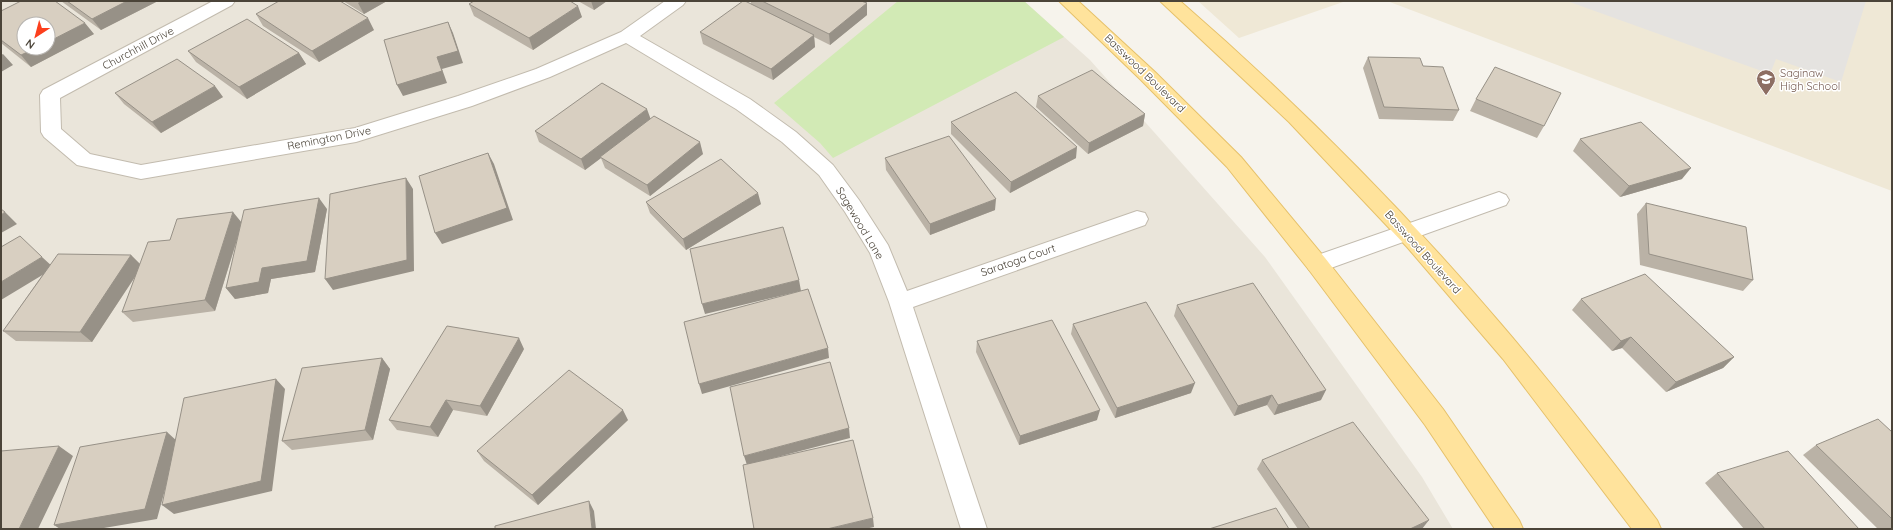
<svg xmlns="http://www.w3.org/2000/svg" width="1893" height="530" viewBox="0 0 1893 530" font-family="Quicksand,sans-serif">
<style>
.residential{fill:#eae5da;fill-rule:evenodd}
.education{fill:#efe8d6}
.green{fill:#d2eab5}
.parking{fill:#e5e3e0}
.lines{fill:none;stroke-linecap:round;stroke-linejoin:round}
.minor-casing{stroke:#c2bbae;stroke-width:2}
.major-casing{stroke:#e6c16a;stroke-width:2}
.minor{fill:#fff;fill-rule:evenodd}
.major{fill:#ffe39c;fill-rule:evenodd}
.wall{fill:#bab2a6}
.shaded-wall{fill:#979187}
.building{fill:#d8cfc1;stroke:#979187}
.labels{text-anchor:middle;stroke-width:3;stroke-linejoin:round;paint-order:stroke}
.street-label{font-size:11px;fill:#4b4439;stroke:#fff}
.education-label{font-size:11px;fill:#785e54;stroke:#fff;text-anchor:start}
</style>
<rect width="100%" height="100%" fill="#f6f3ec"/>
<path class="residential" d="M1 1H1024L1090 60 1265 257 1422 477 1453 529H1ZM24 24H48V48H24Z"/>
<path class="education" d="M1198 1H1346L1239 38Z
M1387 1H1892V191Z"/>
<path class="green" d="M898 1H1024L1064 37 833 158 820 143 774 103Z"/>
<path class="parking" d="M1567 1H1866L1841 82 1776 59 1770 74Z"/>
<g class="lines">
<defs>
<path id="minor" d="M213 1H235L232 5 60 98 61 129 90 154 141 165 355 128 458 96 536 69 621 32 665 1H686L683 5 640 36 750 99 796 132 833 165 859 200 888 245 907 291 1137 211 1145 213 1148 219 1145 225 913 307 987 529H961L889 302 870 253 845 212 819 175 782 142 736 109 626 43 550 77 472 106 356 142 141 179 77 165 44 137 41 132 40 95 43 90Z
M1499 192 1506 195 1509 200 1506 205 1317 273 1309 270 1306 264 1309 258Z"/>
<path id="major" d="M1059 1H1078L1155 72 1241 157 1325 258 1443 409 1519 520 1523 529H1495L1425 425 1309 270 1227 167 1141 80Z
M1160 1H1180C1294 100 1402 208 1500 323 1555 387 1606 453 1657 520L1661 529H1632L1503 359 1407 247 1289 122Z"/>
</defs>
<use href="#minor" class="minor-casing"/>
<use href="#major" class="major-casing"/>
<use href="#minor" class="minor"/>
<use href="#major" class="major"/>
</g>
<path class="wall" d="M61 1H158L101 30Z
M343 1H387L364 14Z
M578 1H607L594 10Z
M751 1H861L867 3V15L830 45 814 37 815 47 773 80 703 44 700 32 751 4Z
M469 4 582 17 533 50 474 16Z
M1 11 94 34 31 67 1 43Z
M256 14 374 30 319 62 263 26Z
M188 51 299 53 306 64 247 99 196 62Z
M1368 57 1459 110 1453 121 1379 119 1363 68Z
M115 93 223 97 161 133 124 104Z
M1038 96 1145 114 1143 126 1088 154 1036 107Z
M1476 99 1544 126 1537 138 1470 111Z
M650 119 703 154 650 196 605 168 601 158 585 170 539 142 535 131Z
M951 122 1076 158 1010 193 951 134Z
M1580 139 1682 179 1620 197 1573 151Z
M885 158 995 210 930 235 886 170Z
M646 202 761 204 686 250 650 213Z
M1646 203 1753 280 1743 291 1640 265 1637 214Z
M327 209 315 272 271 279 268 293 235 299 226 288 238 237 215 311 133 322 122 312 135 277 92 342 16 341 3 331 50 264 131 255 140 264 170 240 242 222Z
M1581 299 1734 357 1723 368 1666 392 1622 348 1612 351 1572 310Z
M1177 305 1321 400 1274 415 1267 405 1234 416 1174 316Z
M1073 324 1191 393 1115 418 1071 334Z
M977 341 1097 420 1019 445 976 352Z
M524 349 487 416 453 410 438 437 397 430 389 420Z
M382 358 390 369 373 440 292 450 282 441Z
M628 420 538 505 484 461 477 451Z
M1892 432V529H1878L1803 455 1816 445Z
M1262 460 1422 529H1298L1257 469Z
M1717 473 1859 529H1744L1705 483Z"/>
<path class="shaded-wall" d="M127 1H158L101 30 92 19Z
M361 1H387L364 14 358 3Z
M591 1H607L594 10Z
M867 3V15L830 45 829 34Z
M578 6 582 17 533 50 529 38Z
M368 18 374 30 319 62 312 51Z
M448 22 453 33 463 63 442 69 447 83 403 96 397 85Z
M85 23 94 34 31 67 21 55 36 48H48V42Z
M814 35 815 47 773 80 771 69Z
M299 53 306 64 247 99 239 87Z
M3 54 13 65 1 72V55Z
M215 86 223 97 161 133 152 122Z
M647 109 651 120 600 157 601 158 585 170 581 159Z
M1145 114 1143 126 1088 154 1089 143Z
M700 142 703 154 650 196 647 185Z
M1077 147 1076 158 1010 193 1011 182Z
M488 153 494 164 513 220 442 244 435 233Z
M1691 168 1682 179 1620 197 1629 186Z
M406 178 413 189 414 271 333 290 325 279Z
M758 193 761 204 686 250 683 239Z
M319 198 327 209 315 272 271 279 268 293 235 299 226 288Z
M996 199 995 210 930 235V224Z
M5 212 17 224 1 233V215Z
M233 212 242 223 215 311 205 300Z
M131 255 142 266 92 342 80 332Z
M42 257 54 268 1 300V282Z
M799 280 801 291 705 314 702 304Z
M1631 337 1622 348 1612 351 1621 341Z
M519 338 524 349 487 416 480 406Z
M828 348 829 358 702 394 699 384Z
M1734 357 1723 368 1666 392 1676 382Z
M382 358 390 369 373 440 365 430Z
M276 379 285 389 272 491 174 514 162 505Z
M1195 383 1191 393 1115 418 1117 408Z
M1326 390 1321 400 1274 415 1278 405Z
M1272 395 1267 405 1234 416 1238 406Z
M446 400 453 410 438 437 430 427Z
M623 410 628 420 538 505 532 495Z
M1100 410 1097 420 1019 445 1020 436Z
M849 428 850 438 747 465 744 456Z
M167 432 178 442 157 519 98 529H60L54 525Z
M59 446 73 456 38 529H19Z
M589 501 594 511 596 529H592Z
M873 518 874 527 865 529H827Z
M1429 520 1422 529H1410Z"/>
<path class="building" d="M21 1H55L85 23 48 42V24H24V48H36L21 55 1 40V11Z
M67 1H127L92 19Z
M279 1H340L368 18 312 51 256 14Z
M474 1H570L578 6 529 38 469 4Z
M743 1H745L814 35 771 69 700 32Z
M762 1H861L867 3 829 34Z
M247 19 299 53 239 87 188 51Z
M448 22 458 51 437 57 442 71 397 85 384 40Z
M1368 57 1420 58 1423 66 1443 67 1459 110 1384 107Z
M177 59 215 86 152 122 115 93Z
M1495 67 1561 93 1544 126 1476 99Z
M1092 70 1145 114 1089 143 1038 96Z
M602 83 647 109 581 159 535 131Z
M1016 92 1077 147 1011 182 951 122Z
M654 116 700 142 647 185 600 157Z
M1641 122 1691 168 1629 186 1580 139Z
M949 136 996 199 930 224 885 158Z
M488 153 507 208 435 233 419 176Z
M721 159 758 193 683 239 646 202Z
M406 178 407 260 325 279 330 194Z
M319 198 307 261 262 268 259 282 226 288 244 210Z
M1646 203 1746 227 1753 280 1649 254Z
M1 209 5 212 1 215Z
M233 212 205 300 122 312 148 242 170 240 177 219Z
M783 227 799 280 702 304 690 249Z
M20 236 42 257 1 282V247Z
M58 254 131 255 80 332 3 331Z
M1645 274 1734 357 1676 382 1631 337 1621 341 1581 299Z
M1253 283 1326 390 1278 405 1272 395 1238 406 1177 305Z
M808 289 828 348 699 384 684 322Z
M1146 302 1195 383 1117 408 1073 324Z
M1052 320 1100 410 1020 436 977 341Z
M447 326 519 338 480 406 446 400 430 427 389 420Z
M382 358 365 430 282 441 302 368Z
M830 362 849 428 744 456 730 387Z
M569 370 623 410 532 495 477 451Z
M276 379 261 481 162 505 184 398Z
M1878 419 1892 432V519L1816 445Z
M1353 422 1429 520 1410 529H1310L1262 460Z
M167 432 145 509 54 525 80 447Z
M853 440 873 518 827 529H754L743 465Z
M59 446 19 529H1V451Z
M1788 451 1859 529H1765L1717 473Z
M589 501 592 529H495V526Z
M1276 508 1289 529H1209Z"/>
<defs>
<symbol id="school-pin" viewBox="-11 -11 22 30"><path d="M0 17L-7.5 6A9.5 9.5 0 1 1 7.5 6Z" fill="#8d6e63" stroke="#fff"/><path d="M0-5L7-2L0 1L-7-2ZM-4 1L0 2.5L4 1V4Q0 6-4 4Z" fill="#fff"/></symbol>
</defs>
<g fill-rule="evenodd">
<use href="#school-pin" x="1755" y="68" width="22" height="30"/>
</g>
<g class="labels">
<g class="street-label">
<text transform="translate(138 48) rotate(-28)" y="4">Churchhill Drive</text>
<text transform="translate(1145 73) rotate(44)" y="4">Basswood Boulevard</text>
<text transform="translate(329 138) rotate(-11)" y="4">Remington Drive</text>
<text transform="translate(860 223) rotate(59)" y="4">Sagewood Lane</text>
<text transform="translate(1423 252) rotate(48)" y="4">Basswood Boulevard</text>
<text transform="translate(1018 260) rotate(-19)" y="4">Saratoga Court</text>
</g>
<g class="education-label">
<text x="1780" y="77">Saginaw<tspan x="1780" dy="13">High School</tspan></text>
</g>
</g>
<rect width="1893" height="530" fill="none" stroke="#4b4439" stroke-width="4"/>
<g transform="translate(36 36) rotate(216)"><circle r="19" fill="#ffffff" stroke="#b7b4b0"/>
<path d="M0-3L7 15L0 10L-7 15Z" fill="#fc3f1d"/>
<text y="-6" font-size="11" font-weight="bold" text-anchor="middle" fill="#4b4439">N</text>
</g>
</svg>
